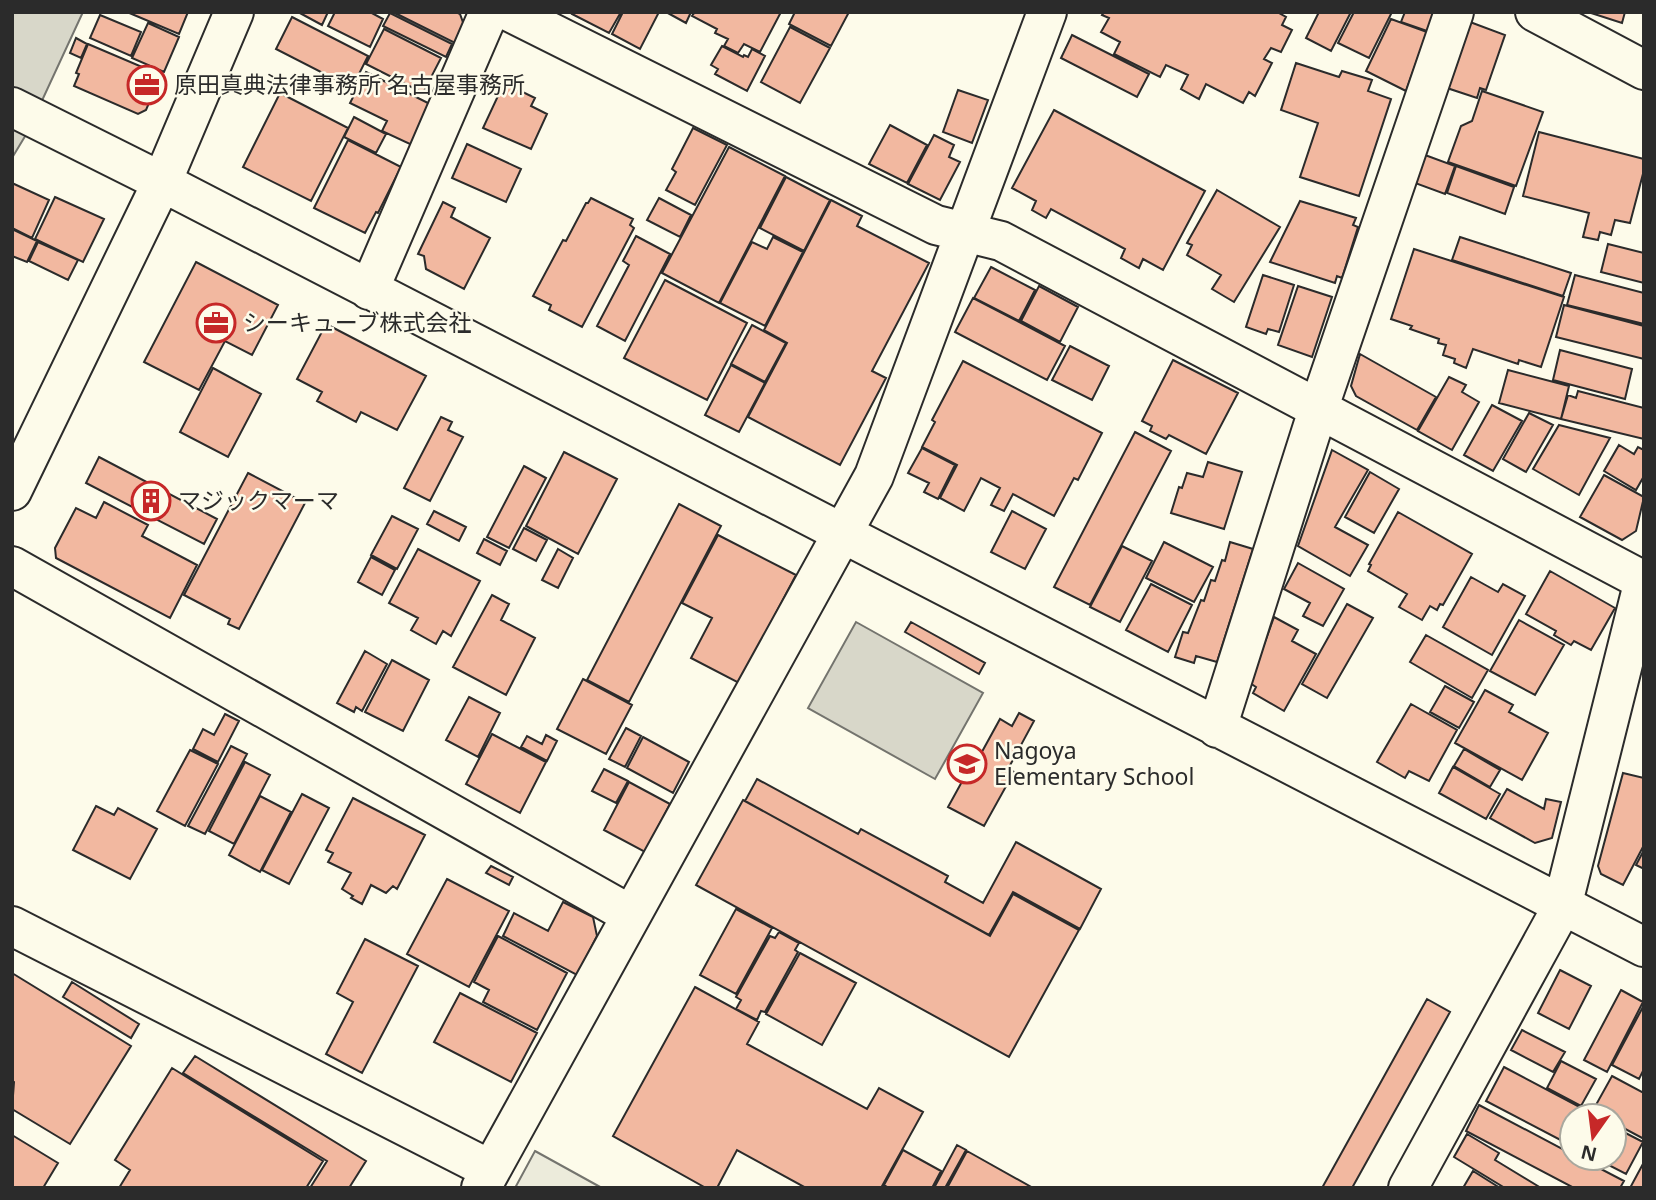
<svg xmlns="http://www.w3.org/2000/svg" width="1656" height="1200" viewBox="0 0 1656 1200" font-family="'Noto Sans','Noto Sans JP',sans-serif">
<style>
.green{fill:#ecebdb;stroke:#74746e;stroke-width:2}
.water{fill:#d8d7c9;stroke:#74746e;stroke-width:2}
.building{fill:#f2b8a0;stroke:#2b2b2b;stroke-width:2}
.lines{fill:none;stroke-linecap:round;stroke-linejoin:round}
.minor-casing{stroke:#2b2b2b;stroke-width:42}
.minor{stroke:#fdfbea;stroke-width:38}
.labels{text-anchor:middle;stroke-width:5;stroke-linejoin:round;paint-order:stroke}
.poi-label{font-size:23px;fill:#2b2b2b;stroke:#fdfbea;text-anchor:start}
</style>
<rect width="100%" height="100%" fill="#fdfbea"/>
<path class="green" d="M535 1151 602 1188H515Z"/>
<path class="water" d="M12 12H83L27 133 12 158Z
M856 622 983 693 935 779 808 708Z"/>
<path class="building" d="M127 12H188L179 34Z
M298 12H328L322 25Z
M335 12H370L383 19 370 47 328 26Z
M393 12H456L460 14 465 28 457 44Z
M573 12H621L609 33 572 14Z
M623 12H659L640 49 612 34Z
M666 12H691L686 23Z
M695 12H781L760 52 744 44 738 53 724 46 728 39 715 33 717 29 692 16Z
M795 12H849L831 46 789 24Z
M1104 12H1277L1286 17 1282 25 1292 30 1281 52 1271 48 1264 59 1272 63 1255 96 1249 92 1243 103 1206 84 1199 99 1181 89 1188 75 1166 65 1160 77 1114 54 1120 42 1101 32 1109 18 1102 15Z
M1319 12H1351L1331 51 1306 38Z
M1354 12H1392L1369 58 1338 43Z
M1405 12H1434L1427 31 1401 22Z
M1588 12H1625L1622 23Z
M390 13 452 44 446 57 383 26Z
M100 15 141 32 131 56 90 38Z
M292 17 368 56 352 88 276 49Z
M1391 19 1427 32 1406 91 1366 71Z
M1470 22 1505 35 1486 90 1480 88 1477 98 1447 88Z
M148 23 179 37 164 72 132 58Z
M790 27 830 48 800 103 761 82Z
M384 29 441 58 423 93 366 64Z
M1072 35 1149 74 1137 97 1061 58Z
M76 38 87 44 81 58 70 53Z
M88 44 161 75 146 110 138 114 74 86 79 74 76 73Z
M722 46 743 57 744 55 748 57 752 49 765 56 747 91 715 74 718 69 711 65Z
M1296 63 1339 77 1342 71 1372 80 1368 91 1391 99 1359 196 1300 177 1318 123 1281 110Z
M366 72 432 105 412 145 382 131 387 121 350 103Z
M504 83 535 98 531 106 547 114 531 149 483 128Z
M958 90 988 100 972 143 943 132Z
M1482 91 1543 112 1516 186 1448 162 1461 126 1472 121Z
M280 93 348 128 311 201 243 167Z
M1054 110 1205 191 1163 270 1143 259 1139 268 1121 258 1125 249 1051 209 1046 218 1032 210 1036 201 1012 188Z
M354 117 386 134 376 153 344 137Z
M890 125 927 145 907 183 869 164Z
M693 128 727 145 695 205 666 190 676 172 672 169Z
M1539 132 1644 159V170L1630 223 1615 220 1611 235 1600 232 1598 240 1583 237 1589 213 1523 196Z
M934 135 954 145 949 157 960 162 940 200 908 184Z
M348 140 401 167 378 213 376 212 365 233 314 208Z
M467 144 521 169 506 202 452 178Z
M729 147 785 176 719 303 662 273Z
M1425 155 1455 166 1445 194 1415 183Z
M1456 166 1514 187 1505 214 1447 193Z
M786 177 830 200 804 251 760 228Z
M12 183 49 200 32 238 12 228Z
M1217 190 1280 227 1234 302 1212 289 1221 275 1187 255 1192 245 1187 243Z
M55 197 104 219 83 262 35 239Z
M591 198 633 219 630 225 634 228 582 327 549 310 551 305 533 296 563 240 566 241 586 203H588Z
M659 198 691 215 680 237 647 220Z
M831 200 862 216 857 226 929 263 872 371 886 378 840 465 748 417 787 343 764 330Z
M1300 201 1356 218 1353 225 1358 227 1342 278 1337 276 1335 283 1270 262Z
M443 202 455 208 451 217 490 238 464 289 426 269 424 256 418 254Z
M12 229 37 241 27 262 12 256Z
M636 236 670 254 625 341 597 326 629 265 623 261Z
M773 237 803 252 765 326 720 303 752 242 767 249Z
M1460 237 1571 273 1563 296 1452 260Z
M38 242 78 260 68 280 29 261Z
M1608 244 1644 253V283L1601 272Z
M1414 249 1564 297 1541 367 1519 360 1518 364 1473 349 1466 368 1454 363 1455 359 1443 355 1446 345 1438 343 1439 339 1410 329 1412 326 1391 319Z
M196 262 278 305 252 355 225 341 199 390 144 362Z
M991 267 1035 290 1019 321 974 298Z
M1263 275 1294 285 1279 332 1268 329 1266 334 1246 327Z
M1575 275 1644 293V324L1567 305Z
M665 280 747 323 707 400 624 358Z
M1039 286 1078 307 1060 342 1021 321Z
M1298 286 1332 297 1312 357 1278 345Z
M973 298 1065 346 1047 380 955 332Z
M1564 305 1644 326V359L1556 337Z
M326 324 426 376 397 430 361 412 356 422 317 401 322 392 297 379Z
M752 325 786 343 765 382 731 364Z
M1070 346 1109 366 1092 400 1052 380Z
M1560 350 1632 369 1625 399 1553 380Z
M1360 354 1436 397 1417 430 1356 396 1351 386Z
M1173 360 1238 393 1206 454 1169 435 1166 439 1150 431 1152 426 1142 421Z
M963 361 1102 433 1078 480 1074 478 1054 516 1013 494 1004 511 991 505 1000 488 981 478 964 511 940 498 957 465 922 447 935 422 932 420Z
M731 365 765 383 739 432 705 415Z
M213 368 261 394 228 457 180 432Z
M1508 370 1569 386 1561 419 1499 403Z
M1449 377 1466 385 1462 392 1479 402 1452 450 1418 431Z
M1578 391 1644 408V439L1561 419 1568 395 1576 398Z
M1492 405 1522 421 1493 471 1464 455Z
M1529 413 1553 425 1526 472 1503 459Z
M441 417 452 422 448 430 463 437 430 501 404 488Z
M1559 425 1610 438 1579 495 1533 469Z
M1135 432 1171 451 1090 605 1054 587Z
M1619 445 1634 454 1638 447 1644 450V476L1636 490 1604 471Z
M922 448 955 465 938 499 924 492 929 483 908 473Z
M1332 450 1368 470 1335 527 1368 545 1350 576 1298 546Z
M564 452 617 479 578 554 526 526Z
M99 457 217 519 204 544 86 483Z
M1208 462 1242 472 1224 529 1171 513 1179 487 1182 488 1187 473 1203 477Z
M524 466 546 478 509 548 487 537Z
M1370 472 1399 489 1374 533 1345 517Z
M248 473 305 503 239 629 228 624 230 619 184 595Z
M1604 475 1644 497 1636 531 1622 540 1580 517Z
M104 502 148 525 142 536 197 565 170 618 56 558 55 548 76 508 96 518Z
M679 504 721 526 629 702 587 680Z
M434 511 466 527 459 541 427 524Z
M1012 511 1046 529 1025 569 991 552Z
M1398 512 1472 554 1443 605 1440 604 1437 610 1430 606 1422 620 1399 607 1407 594 1368 571 1371 565 1369 564Z
M392 516 418 529 397 569 371 555Z
M524 528 547 540 536 561 513 549Z
M718 535 796 575 739 683 691 658 712 618 682 603Z
M484 539 507 551 500 565 477 553Z
M1164 542 1213 567 1194 602 1146 578Z
M1230 542 1253 549 1217 662 1196 656 1194 663 1175 657 1183 632 1188 633 1201 600 1204 601 1211 580 1215 581 1222 560 1225 561Z
M1122 546 1152 561 1120 622 1090 607Z
M418 549 480 581 451 636 443 631 436 644 411 630 418 618 389 603Z
M558 549 573 558 558 588 542 580Z
M371 557 395 570 382 595 358 582Z
M1298 563 1344 589 1323 626 1303 616 1310 603 1284 589Z
M1550 571 1615 608 1591 650 1574 641 1571 645 1554 635 1556 631 1526 614Z
M1471 577 1498 592 1503 584 1525 596 1492 655 1443 627Z
M1151 584 1192 605 1168 652 1126 630Z
M492 595 509 604 501 620 535 638 506 695 453 667Z
M1347 604 1373 618 1327 698 1302 684Z
M1274 617 1298 630 1292 641 1316 654 1284 711 1253 693 1256 687 1250 683Z
M1519 620 1564 645 1535 695 1490 671Z
M911 622 985 663 979 674 905 632Z
M1426 635 1488 670 1472 698 1410 662Z
M365 651 387 664 362 711 356 707 354 712 337 703Z
M392 660 429 680 403 731 365 712Z
M583 679 632 705 606 754 557 729Z
M1445 686 1474 702 1459 728 1430 712Z
M1485 690 1513 705 1509 712 1548 733 1522 780 1455 743Z
M469 697 500 713 478 757 446 740Z
M1411 704 1457 730 1429 781 1409 771 1405 778 1377 762Z
M1019 713 1034 721 1008 769 1014 772 984 826 948 807 964 778 967 779 1000 719 1012 726Z
M225 714 239 721 218 762 193 749 203 729 214 735Z
M626 728 641 736 625 767 609 759Z
M492 734 546 762 520 813 466 784Z
M546 735 557 741 547 761 521 747 527 736 542 744Z
M643 737 689 762 673 793 627 768Z
M231 746 247 754 205 834 188 826Z
M1464 749 1500 770 1490 787 1454 766Z
M190 750 218 764 185 826 157 811Z
M245 762 270 775 234 844 209 831Z
M1453 767 1500 794 1486 819 1439 793Z
M604 769 628 781 616 803 592 791Z
M1623 773 1644 778V845L1623 885 1601 874 1598 866Z
M757 779 858 834 861 829 948 876 945 882 983 903 1016 842 1101 889 1080 929 1013 892 989 935 745 801Z
M629 782 670 804 645 852 604 830Z
M1507 789 1544 809 1546 799 1561 802 1552 838 1535 843 1490 818Z
M302 794 329 808 289 884 262 870Z
M260 796 291 812 260 872 229 855Z
M353 798 425 835 397 889 393 886 386 893 371 885 362 904 351 898 353 896 342 889 351 873 328 862 333 853 326 850Z
M743 800 990 936 1013 894 1079 930 1009 1057 696 885Z
M96 806 114 815 118 808 157 829 130 879 73 850Z
M1644 850V869L1636 865Z
M491 866 513 877 509 885 486 873Z
M447 879 509 911 469 987 407 954Z
M563 902 593 917 597 936 577 975 503 936 514 913 548 931Z
M736 909 772 928 736 994 700 975Z
M779 932 799 943 795 950 798 952 765 1012 761 1011 757 1020 736 1009 741 1000 736 997 770 936 775 938Z
M498 936 567 973 537 1030 483 1002 489 990 474 982Z
M365 939 418 966 362 1073 326 1054 353 1002 337 993Z
M800 953 856 983 822 1045 766 1014Z
M1560 970 1591 986 1569 1029 1538 1013Z
M12 973 131 1046 70 1144 12 1109 14 1082 12 1081Z
M72 982 139 1024 131 1038 63 997Z
M695 987 759 1022 747 1044 867 1109 879 1088 923 1112 881 1188H806L737 1150 717 1188H706L613 1136Z
M1621 990 1643 1002 1607 1072 1584 1060Z
M460 993 537 1033 511 1082 434 1042Z
M1427 999 1450 1012 1352 1188H1322Z
M1644 1005V1069L1639 1079 1612 1065Z
M1522 1030 1565 1052 1553 1072 1511 1050Z
M195 1056 366 1161 349 1188H310L327 1161 183 1073Z
M1561 1061 1596 1079 1581 1106 1547 1088Z
M1504 1067 1593 1114 1572 1116V1146L1486 1101Z
M172 1068 323 1161 306 1188H119L130 1170 115 1160Z
M1612 1076 1644 1093V1139L1614 1123V1116H1600L1592 1112Z
M1479 1105 1572 1154V1158H1580L1624 1181 1620 1188H1574L1466 1131Z
M1614 1127 1643 1142 1626 1174 1595 1158H1614Z
M1467 1134 1499 1153 1495 1160 1541 1188H1505L1454 1157Z
M12 1135 58 1163 43 1188H12Z
M957 1145 966 1150 945 1188H934Z
M903 1150 941 1171 932 1188H889L884 1185Z
M967 1151 1033 1188H947Z
M1644 1162V1188H1630Z
M1473 1171 1500 1188H1463Z"/>
<g class="lines">
<defs>
<path id="minor" d="M510 12 936 225 1001 241 1644 581
M1535 12 1644 70
M12 107 162 182 1644 947
M369 290 489 12
M12 491 162 182 234 12
M12 566 631 915
M1217 728 1318 410 1454 12
M12 926 491 1170
M481 1188 874 476 1047 12
M1408 1188 1562 907 1644 580"/>
</defs>
<use href="#minor" class="minor-casing"/>
<use href="#minor" class="minor"/>
</g>
<defs>
<symbol id="office-ring" viewBox="-11 -11 22 22"><circle r="9.5" fill="#fdfbea" stroke="#c62828" stroke-width="1.5"/><path d="M-6-3h4V-5.5h4V-3h4V5H-6ZM-1-4.5V-3h2v-1.5ZM-6 0V1H6V0Z" fill="#c62828"/></symbol>
<symbol id="building-ring" viewBox="-11 -11 22 22"><circle r="9.5" fill="#fdfbea" stroke="#c62828" stroke-width="1.5"/><path d="M-4-6H4V6H1V3H-1V6H-4ZM-2.5-4.3h1.7v1.8h-1.7ZM.8-4.3h1.7v1.8H.8ZM-2.5-1h1.7V.8h-1.7ZM.8-1h1.7V.8H.8Z" fill="#c62828"/></symbol>
<symbol id="school-ring" viewBox="-11 -11 22 22"><circle r="9.5" fill="#fdfbea" stroke="#c62828" stroke-width="1.5"/><path d="M0-5L7-2L0 1L-7-2ZM-4 1L0 2.5L4 1V4Q0 6-4 4Z" fill="#c62828"/></symbol>
</defs>
<g fill-rule="evenodd">
<use href="#office-ring" x="125" y="63" width="44" height="44"/>
<use href="#office-ring" x="194" y="301" width="44" height="44"/>
<use href="#building-ring" x="129" y="479" width="44" height="44"/>
<use href="#school-ring" x="945" y="742" width="44" height="44"/>
</g>
<g class="labels">
<g class="poi-label">
<text x="174" y="93">原田真典法律事務所 名古屋事務所</text>
<text x="243" y="331">シーキューブ株式会社</text>
<text x="178" y="509">マジックマーマ</text>
<text x="994" y="759">Nagoya<tspan x="994" dy="26">Elementary School</tspan></text>
</g>
</g>
<rect width="1656" height="1200" fill="none" stroke="#2b2b2b" stroke-width="28"/>
<g transform="translate(1593 1137) rotate(194)"><circle r="33" fill="#fdfbea" stroke="#a9a89e" stroke-width="2"/>
<path d="M0-5L12 26L0 18L-12 26Z" fill="#c62828"/>
<text y="-10" font-size="19" font-weight="bold" text-anchor="middle" fill="#2b2b2b">N</text>
</g>
</svg>
